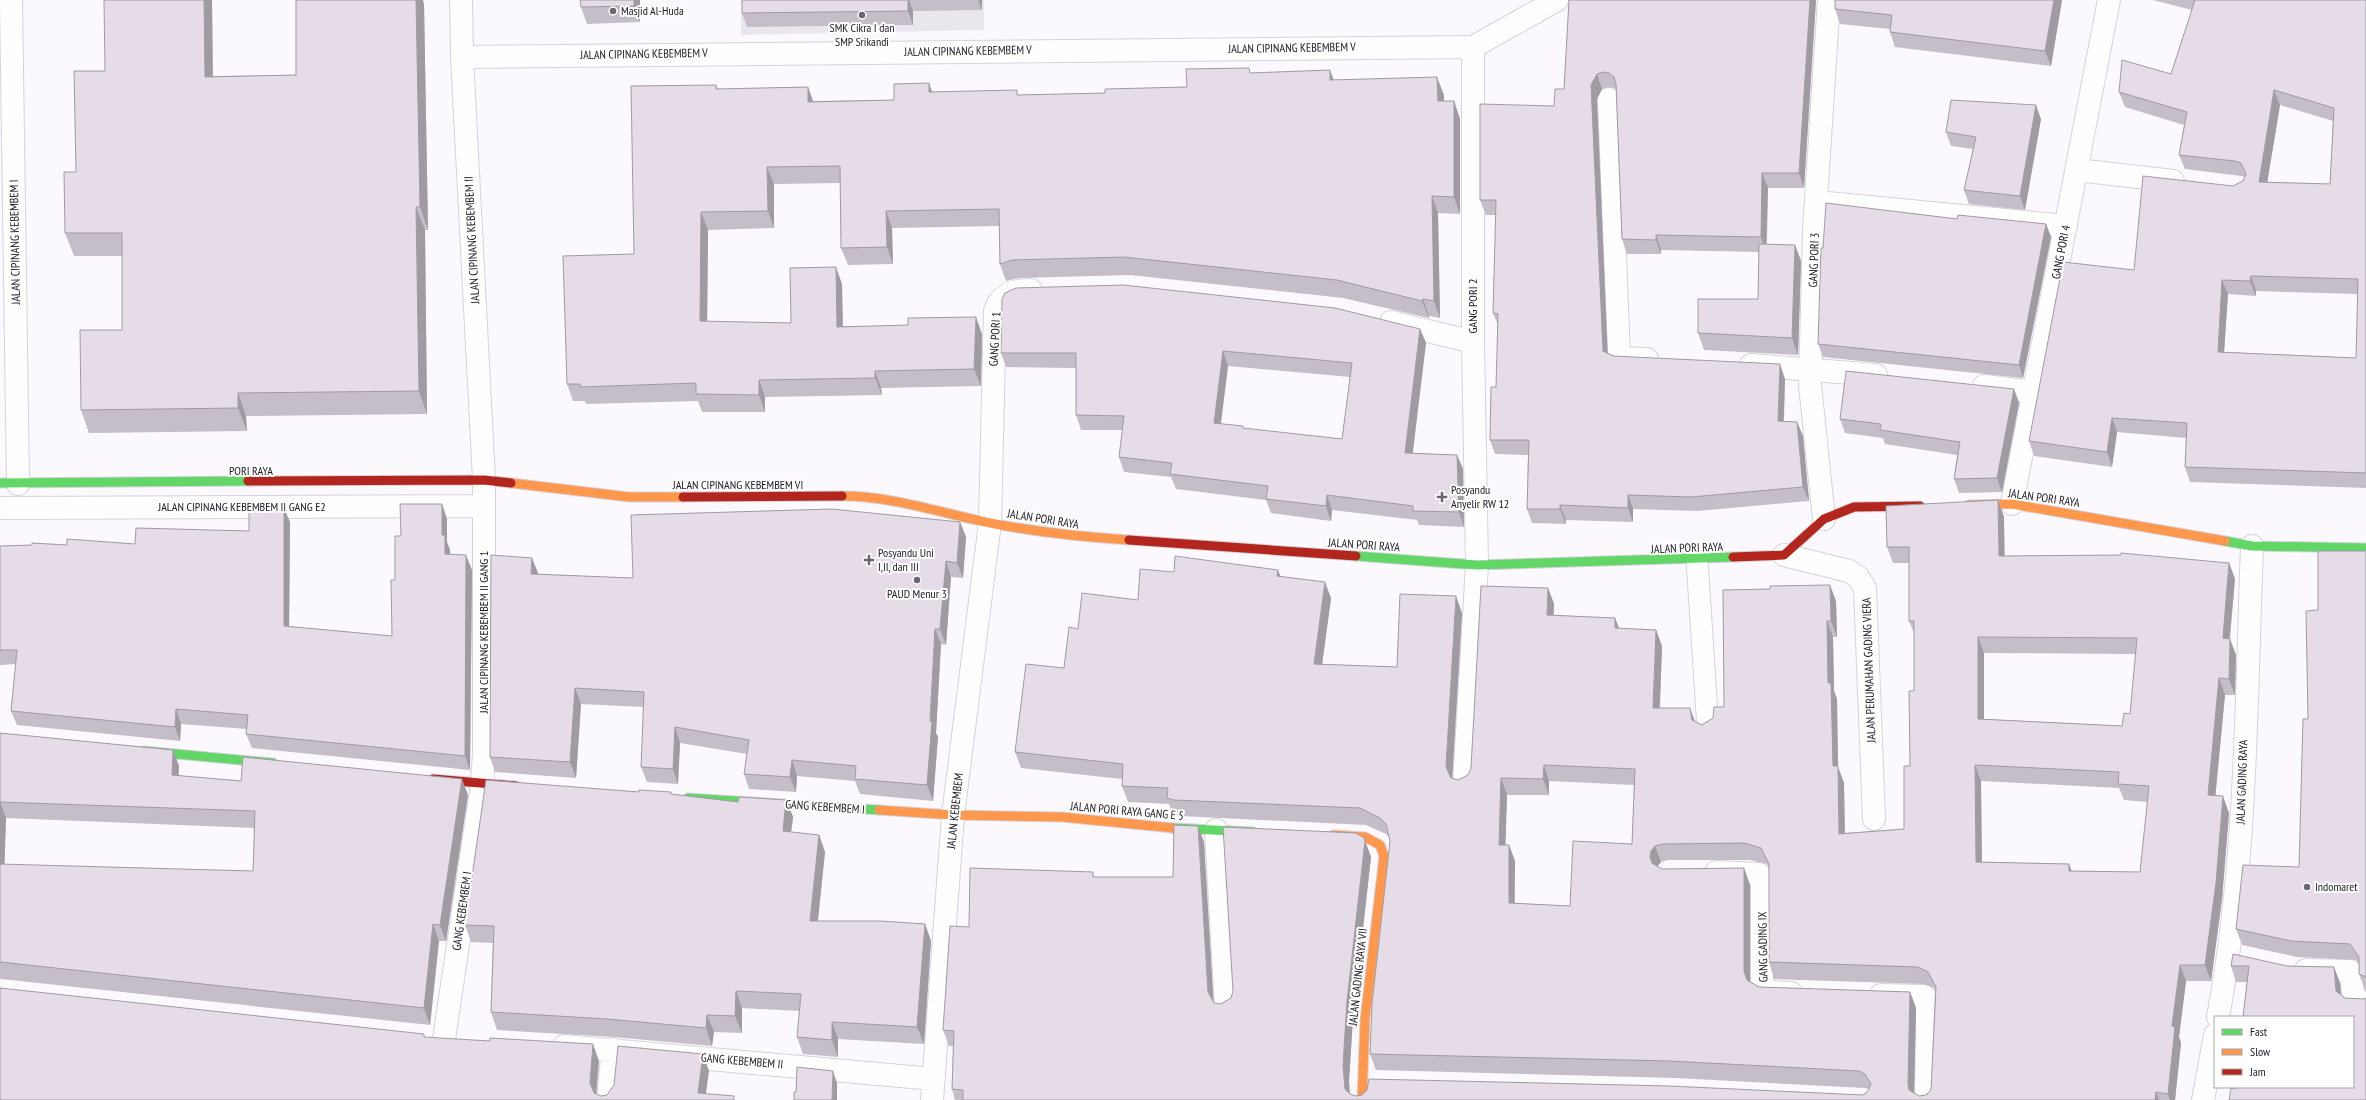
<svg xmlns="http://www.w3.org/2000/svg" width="2366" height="1100" viewBox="0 0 2366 1100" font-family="'PT Sans Narrow',sans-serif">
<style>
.built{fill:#e9e7ee}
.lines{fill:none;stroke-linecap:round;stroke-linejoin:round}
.lane-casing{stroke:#d5d3db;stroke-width:23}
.street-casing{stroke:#d5d3db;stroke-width:24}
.fast-casing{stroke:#d5d3db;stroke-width:11}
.slow-casing{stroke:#d5d3db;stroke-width:11}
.jam-casing{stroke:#d5d3db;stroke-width:11}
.lane{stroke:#fefeff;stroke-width:21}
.street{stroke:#fefeff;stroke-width:22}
.fast{stroke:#63d668;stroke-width:9}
.slow{stroke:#ff974d;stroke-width:9}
.jam{stroke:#b3261e;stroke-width:9}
.wall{fill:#c5bdc8;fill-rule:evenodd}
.shaded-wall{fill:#a09aa2}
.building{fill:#e5dce8;stroke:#a09aa2;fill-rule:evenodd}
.poi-dot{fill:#6b6771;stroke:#fff;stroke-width:1.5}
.labels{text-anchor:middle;stroke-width:4;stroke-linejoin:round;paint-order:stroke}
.poi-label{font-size:12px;fill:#1d1925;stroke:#fff;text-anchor:start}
.street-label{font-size:12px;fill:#1d1925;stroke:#fff}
</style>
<rect width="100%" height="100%" fill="#fbf9fe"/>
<path class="built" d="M741 0H984V30L741 35Z"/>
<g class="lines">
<defs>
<path id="lane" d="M1697 560 1708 729"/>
<path id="street" d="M11 0 18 484
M462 57 1473 47 1557 0
M1609 99 1619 358 1647 359
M2077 170 2173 181
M1817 202 2066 226
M1391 322 1473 342
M1751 365 1876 375
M1984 386 2035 392
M2012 504 2109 0
M0 508 484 506
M1824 519 1810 385 1814 230 1829 0
M1784 555 1849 571 1858 577 1865 588 1874 819
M1464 784 1477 565 1473 342V47
M1216 830 1226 1008
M1716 872 1759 874 1762 880V987C1770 994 1780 992 1791 993
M2306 970 2350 971 2352 974 2353 1001 2366 1003
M1881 995 1924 996 1927 999 1926 1100
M2218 1017C2247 862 2246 703 2252 546
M444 1039 482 784 484 753V480L462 57 461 0
M564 1046 934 1079
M608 1100 613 1049
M932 1100 953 815 990 523 995 311C1000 293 1015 290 1031 290
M2203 1100 2215 1035"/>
<path id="fast" d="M0 483 248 481
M2225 541 2252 546 2366 548
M1356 556 1477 565 1733 557
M144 751 273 763
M688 798 879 810
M1173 828 1253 832"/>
<path id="slow" d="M511 483 629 497H683
M842 496C892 496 941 513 990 523 1036 532 1082 537 1129 540
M1969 505 2012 504 2225 541
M879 810 953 815 1062 817 1173 828
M1333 835 1365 837 1380 845 1384 856 1365 1019 1362 1100"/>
<path id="jam" d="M248 481 484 480 511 483
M683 497 842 496
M1129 540 1356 556
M1733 557 1784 555 1824 519 1854 507 1920 506
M433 779 516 786"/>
</defs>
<use href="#lane" class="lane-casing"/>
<use href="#street" class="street-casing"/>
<use href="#fast" class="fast-casing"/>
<use href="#slow" class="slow-casing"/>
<use href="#jam" class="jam-casing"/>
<use href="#lane" class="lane"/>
<use href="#street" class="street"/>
<use href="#fast" class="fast"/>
<use href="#slow" class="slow"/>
<use href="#jam" class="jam"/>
</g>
<path class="wall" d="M212 0 213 76 296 75 424 4 428 230H425L427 414 246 416 247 431 89 433 81 410 122 330V256H74L65 233 76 172 105 71Z
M580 0H640V22L587 24 581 7Z
M742 0H982V10L913 11V25L747 27 742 13Z
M1569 0H1816L1804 188H1768L1767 244 1795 245 1801 261 1798 355 1704 350 1698 333 1758 299 1759 252 1661 250V254H1627L1622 239 1616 89 1614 88 1608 87 1602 89 1597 99 1608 353 1613 356 1785 379 1784 422H1797L1803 436 1809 501 1697 511 1633 509V522L1566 520V524L1532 523 1527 509 1528 455 1495 454 1490 440 1496 387 1498 325 1493 313 1496 215H1486L1480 200 1554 106 1564 89Z
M2062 0 2051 66 1895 47 1890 32V29L1840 24 1835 9Z
M2153 0H2366V488L2190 482 2185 467 2186 438 2117 432 2112 467 2034 456 2029 441 2134 270 2233 186 2243 181 2245 177 2241 176 2185 169 2179 155 2184 125 2125 107 2119 92 2171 74 2192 10ZM2280 105 2333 121 2330 184 2267 182ZM2256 291 2358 294 2356 358 2224 352 2228 294 2256 296Z
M1330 70 1334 80 1444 95V101H1454L1460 119V214L1438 213 1440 318 1429 316V318L1343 298 1130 275 1019 278 1006 281 1000 264 999 226 892 228 893 264 848 265 841 248 840 183 774 184V228L708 230 707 322 791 323 842 284 843 326 982 334 981 386 881 388 882 395 765 397V412H702L698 401 586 404 585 401H573L567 384 634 254 716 85 718 89 808 87 813 101 894 100 932 92 1019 95 1105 93 1187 87 1251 73Z
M2041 119 2025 210 1969 204 1964 190 1973 149 1951 146 1946 132Z
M1957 219 2046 224 2051 237 2023 378 1823 357 1818 344 1823 248Z
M1420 329 1426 343 1412 453 1457 455 1463 469 1464 527 1419 525 1417 520 1332 510 1331 521 1271 513 1266 500 1176 489 1171 477 1124 472 1119 457 1123 430H1081L1076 415V368L1006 367 1001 353ZM1228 366 1350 377 1342 439 1244 429 1221 424Z
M2014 389 2019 403 2002 492 1959 493 1954 479 1957 455 1885 444 1883 438 1845 433 1840 419Z
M1998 500 2004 517V556L2229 563 2235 579 2230 639 2236 655 2235 695H2225L2215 795 2229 813 2222 899 2211 981H2186L2179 1037 2181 1043 2175 1100H955L952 1089 953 1046H949L943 1030 969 927 1093 872 1094 877H1173L1204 842 1213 1001 1214 1003 1221 1004 1231 998 1364 838 1371 857 1353 1018 1349 1081 1350 1094 1356 1096 1863 1095 1868 1091 1869 1089 1865 1088 1676 1078 1376 1070 1370 1054 1390 841V838L1386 834 1366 825 1180 816 1173 814 1169 804 1128 802 1122 786V779L1021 768 1015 752 1064 668 1078 629 1138 600 1174 572 1278 570 1280 576 1331 598 1322 664 1397 667 1462 613 1452 778 1458 780 1468 775 1548 588 1554 604 1553 615 1615 618 1619 628 1656 630 1662 646 1660 708 1694 721 1702 725 1713 718 1724 707 1836 601 1837 637H1833L1834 691 1837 699 1838 767 1844 783 1845 833 1904 829 1910 766 1914 691V633L1909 621V563H1893L1887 547ZM1984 653 2136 654 2130 714 2122 726 1984 719ZM1549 781 1634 785 1632 844 1570 906 1515 903V861L1509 845H1505L1507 795H1549ZM1981 781 2119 788 2124 800 2148 802 2140 872 2071 871 2069 864 1982 862ZM1668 860H1750L1767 864 1769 868V962L1774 979 1924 984 1934 988 1935 991 1931 1090 1926 1095 1919 1096 1914 1093 1916 1008 1910 992 1759 987 1750 981V885L1744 868 1662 869 1657 867 1661 862Z
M442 504 447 519V542L450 550V554L472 570 470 770 252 748 246 734 247 729 181 724 180 741 17 725 11 711 16 664 0 665V546L135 544 249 531 290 522 289 627 392 636 395 580 401 536Z
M960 522 966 537 963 578 951 577 946 645 941 644 936 733 938 737 933 801 860 794 855 781 797 776 796 792 749 789 744 774 747 754 680 743 678 784 647 782 641 767 644 707 581 704 576 778 495 772 490 757 538 573 537 574 633 578Z
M2366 551V991L2365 990 2359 974V965L2356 960 2297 957 2242 945 2236 929 2299 867 2308 719 2318 610Z
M0 733 173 750 179 766 178 776 241 781 468 795 446 941H439L430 1025 1 979H0ZM6 818 255 828 253 871 4 865Z
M639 792H671L672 795 738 802 786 800 793 817 791 832 819 835 825 852 818 921 925 924 931 941 924 1044 838 1039V1057L803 1054 797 1037 800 1011 742 1008V1033L714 1032 712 1046 614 1037 497 1030 491 1012 493 943 471 942 465 925Z
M2231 966H2287L2334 967 2340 983 2341 994 2345 998 2364 999 2235 1089 2247 982H2236Z"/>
<path class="shaded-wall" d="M204 0H212L213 100 205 77Z
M416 0H423L424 4 428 230 420 207Z
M634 0H640V22L634 6Z
M908 0H909L913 11V25L908 11Z
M978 0H982V10Z
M1810 0H1816L1804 188 1799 173Z
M2054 0H2062L2051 66 2045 51Z
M1330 70 1336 88 1330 80Z
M1597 74 1602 89 1597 99 1608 365 1603 351 1591 85Z
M1437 77 1444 95V118L1438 101Z
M929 83 935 100 929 92Z
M808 87 814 104 808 102Z
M2274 90 2280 105 2265 196 2259 182Z
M1454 101 1460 119V214L1454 197Z
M2036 105 2041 119 2025 210 2020 196Z
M767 167 774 184V228L768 211Z
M1762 173 1768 188 1766 252 1761 237Z
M1432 196 1438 213 1440 318 1434 301Z
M416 207 425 230 427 414 419 391Z
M886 211 892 228 893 264 887 247Z
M701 212 708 230 707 339 700 321Z
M2046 224 2051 237 2023 378 2019 365Z
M1656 235 1661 250V254L1656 240Z
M1795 245 1801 261 1798 355 1792 338Z
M836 267 842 284 843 344 837 327Z
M2251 276 2256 291V296L2250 281Z
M2222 280 2228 294 2223 367 2218 352Z
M1423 299 1429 316V318L1422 301Z
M976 317 982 334 981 386 974 369Z
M1420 329 1426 343 1411 468 1405 453Z
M1223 351 1228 366 1219 437 1214 423Z
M1780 364 1785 379 1783 436 1778 421Z
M875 371 881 388 882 395 875 378Z
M759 380 765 397V412L759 395Z
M2014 389 2019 403 2002 492 1997 478Z
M238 393 246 416 247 431 238 408Z
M2112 418 2117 432 2112 467 2107 452Z
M1797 422 1803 436 1809 501 1803 487Z
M1457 455 1463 469 1464 527 1459 512Z
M1327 495 1332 510 1331 521 1326 506Z
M1628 495 1633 509V522L1628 508Z
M1998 500 2004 517 2005 572 1999 556Z
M442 504 447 519V542L450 550 451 568 445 554 442 535Z
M1560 505 1566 520V524L1560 509Z
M284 508 290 522 289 641 284 626Z
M960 522 966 537 963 578 957 563Z
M466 555 472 570 470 770 465 756Z
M532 558 538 573 536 590 531 574Z
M946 561 951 577 946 645 940 629Z
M2229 563 2235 579 2228 654 2223 638Z
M1278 570 1284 586 1277 576Z
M1325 582 1331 598 1320 680 1314 664Z
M1830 585 1836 601 1837 637 1831 621Z
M1548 588 1554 604 1553 631 1547 615Z
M1456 596 1462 613 1452 783 1446 767Z
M1615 618 1621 634 1615 628Z
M1827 621 1833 637 1834 691 1837 699 1838 767 1844 783 1845 850 1839 834 1833 766 1828 683Z
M935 629 941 644 936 733 938 737 933 801 927 785Z
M1656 630 1662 646 1659 725 1653 708Z
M1978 637 1984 653V735L1978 719Z
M2230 639 2236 655 2235 695 2229 679Z
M2219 678 2225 695 2214 811 2208 795Z
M575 688 581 704 576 778 570 762Z
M1690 708 1696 724 1692 720Z
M176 709 181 724 180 741 175 727Z
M675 727 680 743 678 784 673 769Z
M173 750 179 766 178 792 172 775Z
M792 760 797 776 796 792 790 777Z
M1544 765 1549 781V795L1543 779Z
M1975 765 1981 781 1982 878 1976 862Z
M1501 778 1507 795 1505 861 1499 845Z
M462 779 468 795 446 941 440 925Z
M2223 796 2229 813 2222 899 2211 981 2205 965Z
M786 800 793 817 789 848 783 831Z
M0 802 6 818 4 881 0 871Z
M1198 826 1204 842 1214 1009 1208 992Z
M819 835 825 852 816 938 810 921Z
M1365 841 1371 857 1353 1018 1349 1081 1350 1100 1345 1089 1343 1065 1347 1001Z
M1509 845 1515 861 1514 919 1509 903Z
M1655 846 1661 862 1657 867 1656 874 1650 857 1651 851Z
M2069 864 2075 880 2069 871Z
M1744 868 1750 885V987L1744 971Z
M433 924 439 941 430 1025 424 1008Z
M925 924 931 941 924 1044 917 1027Z
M2180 965 2186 981 2179 1037 2181 1043 2175 1100H2170L2168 1094 2172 1026Z
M2334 967 2340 983 2342 1007 2336 991Z
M736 991 742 1008V1033L735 1016Z
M1910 992 1916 1008 1914 1100 1909 1090 1908 1084Z
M707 1015 714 1032 712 1046 706 1028Z
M832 1022 838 1039V1057L832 1040Z
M593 1044 599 1061 596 1099 590 1083Z
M703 1054 709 1071 705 1100 698 1093Z
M833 1071 837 1083V1100H832Z
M2156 1092 2159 1100H2155Z"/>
<path class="building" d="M104 0H204L205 77 296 75V0H416L420 207H416L419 391 238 393V408L81 410 80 330H122V233H65L64 172H76L74 71H105Z
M580 0H634V6L581 7Z
M742 0H908V11L742 13Z
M1569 0H1810L1799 173H1762L1761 237 1656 235V240L1622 239 1616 84 1614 77 1609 73 1603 72 1597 74 1591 85 1603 351 1613 356 1780 364 1778 421 1797 422 1803 487 1691 497 1628 495V508L1560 505V509H1527L1529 440H1490L1491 387H1496L1498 314 1493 313 1496 200H1480V104L1554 106 1555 89H1564Z
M1835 0H2054L2045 51 1890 32 1892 15 1835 9Z
M2195 0H2366V473L2185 467 2187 423 2112 418 2107 452 2029 441 2063 262 2134 270 2143 176 2233 186 2243 181 2246 174 2241 163 2235 161 2179 155 2187 112 2119 92 2122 60 2171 74ZM2274 90 2334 108 2330 184 2259 182ZM2251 276 2358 279 2356 358 2218 352 2222 280 2250 281Z
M1249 68 1250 73 1330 70V80L1437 77 1438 101H1454V197L1432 196 1434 301 1423 299 1422 301 1337 280 1124 257 1012 260 1000 264 999 209 886 211 887 247 841 248 840 166 767 167 768 211 701 212 700 321 791 323 790 268 836 267 837 327 908 325V318L976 317 974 369 875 371V378L759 380V395L696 394V383L580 387V384H567L563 256 634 254 631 86 716 85V89L808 87V102L894 100V84L929 83V92L1017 90V95L1105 93V89L1187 87 1186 69Z
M1951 100 2036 105 2020 196 1964 190 1976 137 1946 132Z
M1826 203 1957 219 1958 215 2046 224 2019 365 1818 344 1821 248H1823Z
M1759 244 1795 245 1792 338 1698 333V299H1758Z
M1123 285 1335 308 1420 329 1405 453 1457 455 1459 512 1413 511V506L1327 495 1326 506 1266 499 1268 486 1170 474 1172 463 1119 457 1124 416 1076 415V353H1001L1002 299 1005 293 1016 288ZM1223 351 1352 363 1342 439 1243 428V426L1214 423Z
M1846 371 2014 389 1997 478 1954 479 1960 442 1880 430 1881 424 1840 419Z
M1998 500 1999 556 2121 555V553L2229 563 2223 638 2230 639 2229 679 2219 678 2208 795 2223 796 2216 883 2205 965H2180L2172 1026 2175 1027 2168 1094 2156 1092 2155 1100H963V1090L952 1089 954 1031 943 1030 950 926 969 927 970 868 1093 872V877H1173L1174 825 1198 826 1208 992 1214 1003 1221 1004 1231 998 1233 991 1223 827 1356 833 1364 838 1365 841 1347 1001 1343 1065 1345 1089 1350 1094 1356 1096 1362 1095 1367 1090 1369 1079 1669 1086 1863 1095 1868 1091 1871 1084 1865 1074 1859 1071 1670 1061 1370 1054 1372 1004 1390 841 1386 824 1380 818 1360 808 1174 800 1167 798 1168 788 1122 786 1123 764 1015 752 1026 664 1064 668 1069 627 1078 629 1082 593 1138 600 1140 569 1174 572 1175 556 1278 570 1277 576 1325 582 1314 664 1397 667 1400 594 1456 596 1446 767 1451 778 1458 780 1468 775 1471 768 1481 586 1548 588 1547 615 1615 618V628L1656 630 1653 708H1690L1692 720 1702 725 1713 718 1714 707H1724L1723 590 1770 589V586L1830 585 1831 621H1827L1828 683H1831L1833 766H1838L1839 834 1904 829V766H1910L1909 691H1914V621H1909V547H1887L1886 506ZM1978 637 2137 638 2130 714 2124 713 2122 726 1978 719ZM1544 765 1635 769 1632 844 1573 841 1570 906 1509 903V845H1499L1501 778 1543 779ZM1975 765 2119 772 2118 784 2149 786 2140 872 2069 871V864L1976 862ZM1744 843 1761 848 1769 864V962L1918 967 1928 972 1936 987 1931 1090 1926 1095 1919 1096 1909 1090 1908 1084 1910 992 1759 987 1747 980 1744 971V868L1662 869 1652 863 1650 857 1651 851 1655 846 1662 844Z
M400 504H442V535H445V554L466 555 465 756 246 734 248 715 176 709 175 727 11 711 17 650H0V546L32 545V543L67 545V539L135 544 136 528 249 531V507L284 508V626L392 636 391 580H395V536H401Z
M832 509 960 522 957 563 946 561 940 629H935L930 721 932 722 927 785 855 779 856 766 792 760 790 777 744 774 749 740 675 727 673 769 641 767 644 692 575 688 570 762 490 757 491 555 532 558 531 574 633 578 631 515Z
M2318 551H2366V977L2359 974V957L2350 944 2291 941 2236 929 2243 865 2299 867 2303 719H2308L2306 611 2318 610Z
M0 733 173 750 172 775 241 781 243 757 462 779 440 925 433 924 424 1008 0 962V864L253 871 255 811 0 802V804Z
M486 780 639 792V790L671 792V794L738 802 739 797 786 800 783 831 819 835 810 921H881L925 924 917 1027 832 1022V1040L797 1037 801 994 736 991 735 1016 707 1015 706 1028 607 1019 491 1012 494 926 465 925Z
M2233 954 2287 966 2334 967 2336 991 2345 998 2364 999 2366 998V1100H2229L2231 1088 2235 1089V1087H2353V1017H2243L2249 966H2231Z
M0 988 424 1034V1037L490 1041V1038L593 1044 590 1083 594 1093 601 1096 607 1095 614 1085 618 1046 703 1054 698 1093 734 1096V1100H0Z
M797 1067 833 1071 832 1100H794V1092H796Z"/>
<g class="poi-dot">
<circle cx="613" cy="11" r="4"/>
<circle cx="862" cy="15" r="4"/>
<path d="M1440 491h4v4h4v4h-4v4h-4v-4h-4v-4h4z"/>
<path d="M867 554h4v4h4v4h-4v4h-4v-4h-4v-4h4z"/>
<circle cx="917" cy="580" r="4"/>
<circle cx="2307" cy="887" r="4"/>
</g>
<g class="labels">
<g class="poi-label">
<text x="621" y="15">Masjid Al-Huda</text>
<text x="862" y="32" text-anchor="middle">SMK Cikra I dan<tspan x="862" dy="14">SMP Srikandi</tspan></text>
<text x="1451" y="494">Posyandu<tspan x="1451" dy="14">Anyelir RW 12</tspan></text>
<text x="878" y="557">Posyandu Uni<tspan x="878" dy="14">I,II, dan III</tspan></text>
<text x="917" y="598" text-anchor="middle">PAUD Menur 3</text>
<text x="2315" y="891">Indomaret</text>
</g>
<g class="street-label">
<text transform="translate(1292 48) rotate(-1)" y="4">JALAN CIPINANG KEBEMBEM V</text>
<text transform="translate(968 51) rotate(-1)" y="4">JALAN CIPINANG KEBEMBEM V</text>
<text transform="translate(644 54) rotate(-1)" y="4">JALAN CIPINANG KEBEMBEM V</text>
<text transform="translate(472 240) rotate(-93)" y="4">JALAN CIPINANG KEBEMBEM II</text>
<text transform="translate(15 242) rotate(-91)" y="4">JALAN CIPINANG KEBEMBEM I</text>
<text transform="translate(2061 252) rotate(-79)" y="4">GANG PORI 4</text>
<text transform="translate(1814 260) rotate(-88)" y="4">GANG PORI 3</text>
<text transform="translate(1473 306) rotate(-90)" y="4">GANG PORI 2</text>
<text transform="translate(995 339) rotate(-87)" y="4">GANG PORI 1</text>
<text x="251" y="475">PORI RAYA</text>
<text x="738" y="489">JALAN CIPINANG KEBEMBEM VI</text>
<text transform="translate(2044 498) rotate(8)" y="4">JALAN PORI RAYA</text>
<text x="242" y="511">JALAN CIPINANG KEBEMBEM II GANG E2</text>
<text transform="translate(1043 519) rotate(9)" y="4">JALAN PORI RAYA</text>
<text transform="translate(1364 545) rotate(4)" y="4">JALAN PORI RAYA</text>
<text transform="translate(1687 548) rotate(-2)" y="4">JALAN PORI RAYA</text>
<text transform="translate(484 632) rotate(-90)" y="4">JALAN CIPINANG KEBEMBEM II GANG 1</text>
<text transform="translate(1869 670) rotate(-92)" y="4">JALAN PERUMAHAN GADING VIERA</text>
<text transform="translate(2242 782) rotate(-88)" y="4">JALAN GADING RAYA</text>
<text transform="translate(825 807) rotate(4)" y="4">GANG KEBEMBEM I</text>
<text transform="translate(955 811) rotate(-84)" y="4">JALAN KEBEMBEM</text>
<text transform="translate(1127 811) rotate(5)" y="4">JALAN PORI RAYA GANG E 5</text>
<text transform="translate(462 911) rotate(-82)" y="4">GANG KEBEMBEM I</text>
<text transform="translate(1763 947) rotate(-91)" y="4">GANG GADING IX</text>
<text transform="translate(1358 977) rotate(-84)" y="4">JALAN GADING RAYA VII</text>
<text transform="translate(742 1061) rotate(5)" y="4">GANG KEBEMBEM II</text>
</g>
</g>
<rect x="2214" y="1016" width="140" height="72" fill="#ffffff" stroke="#a5a3a8"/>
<rect x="2222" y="1029" width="20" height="6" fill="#63d668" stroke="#a5a3a8"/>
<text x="2250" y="1036" font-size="12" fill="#1d1925">Fast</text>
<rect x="2222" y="1049" width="20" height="6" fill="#ff974d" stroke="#a5a3a8"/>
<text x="2250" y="1056" font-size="12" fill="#1d1925">Slow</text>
<rect x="2222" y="1069" width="20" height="6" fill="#b3261e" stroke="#a5a3a8"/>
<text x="2250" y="1076" font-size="12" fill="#1d1925">Jam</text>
</svg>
